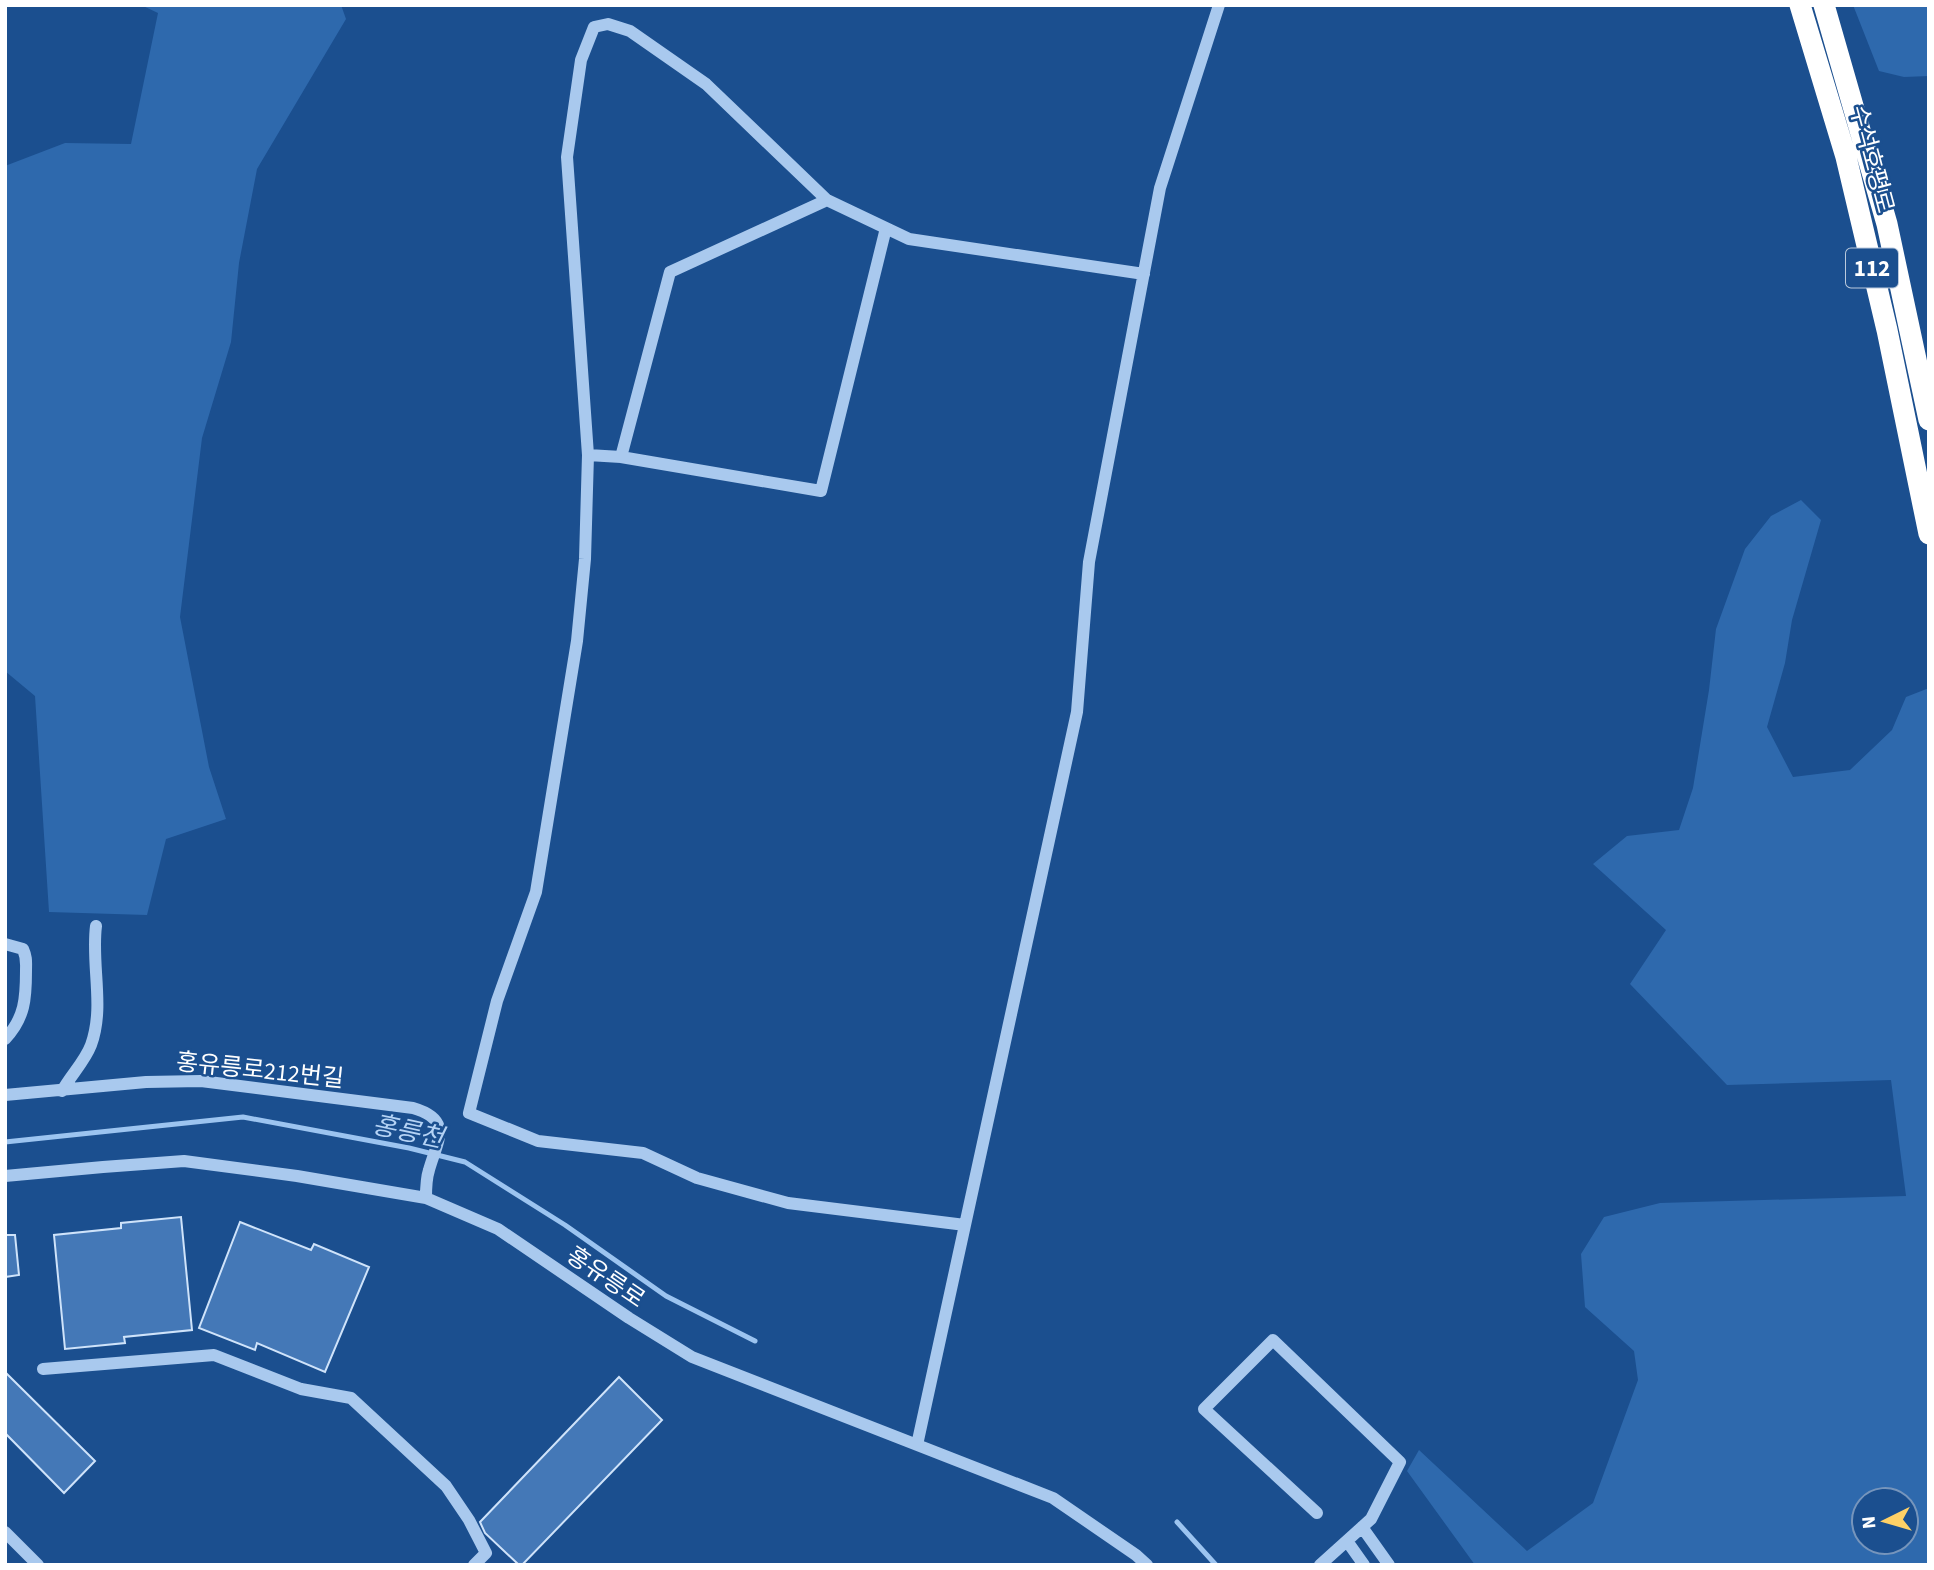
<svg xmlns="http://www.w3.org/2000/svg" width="1934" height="1570" viewBox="0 0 1934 1570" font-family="'Source Sans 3','Noto Sans KR',sans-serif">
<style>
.green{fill:#2e69ad;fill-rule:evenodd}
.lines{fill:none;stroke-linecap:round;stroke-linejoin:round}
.stream{stroke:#9cc4f0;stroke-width:5}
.building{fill:#4478b7;stroke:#cfe3fa;stroke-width:2}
.minor{stroke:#a9c9ee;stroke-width:12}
.highway{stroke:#fff;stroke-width:21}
.labels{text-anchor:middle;stroke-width:5;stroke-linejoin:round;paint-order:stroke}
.shield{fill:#1b4f8f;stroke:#bbcadd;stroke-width:2}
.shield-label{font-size:23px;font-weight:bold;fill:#fff}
.street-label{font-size:24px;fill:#fff;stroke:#1b4f8f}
.water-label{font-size:26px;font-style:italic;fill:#b5d3f5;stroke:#1b4f8f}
</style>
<rect width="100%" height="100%" fill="#1b4f8f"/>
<path class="green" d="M141 5H341L346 19 257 169 239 263 231 342 202 438 180 617 209 767 226 819 166 839 147 915 49 912 35 696 5 671V166L65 143 131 144 158 13Z
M1853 5H1929V76L1904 77 1879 71Z
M1801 500 1821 520 1792 620 1785 663 1767 727 1793 777 1850 770 1892 730 1906 697 1929 688V1565H1475L1407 1471 1419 1450 1527 1551 1593 1503 1638 1380 1634 1351 1585 1307 1581 1254 1604 1217 1660 1203 1906 1196 1891 1080 1727 1085 1630 984 1666 930 1593 864 1627 836 1679 830 1693 788 1709 690 1716 629 1745 549 1771 516ZM1864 1500H1906V1542H1864Z"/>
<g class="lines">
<path class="stream" d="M5 1142 243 1117 409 1148 465 1162 565 1225 666 1296 755 1341
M1177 1522 1216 1565"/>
</g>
<path class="building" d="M181 1217 192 1330 124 1337 125 1343 65 1349 54 1235 121 1228V1223Z
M240 1222 311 1250 314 1244 369 1267 325 1372 257 1343 255 1350 199 1328Z
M5 1235H15L19 1275 5 1277Z
M5 1372 95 1461 64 1493 5 1433Z
M619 1377 662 1420 522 1565H519L485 1533 480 1522Z"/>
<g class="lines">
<path class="minor" d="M827 200 670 272 621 457 821 491 886 228
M588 455 621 457
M5 944 23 949C27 958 26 962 26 971 26 998 25 1018 5 1039
M62 1091C71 1075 85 1061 91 1045 105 1007 91 965 96 926
M5 1095 146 1082 201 1081 413 1108C454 1120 437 1141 429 1170 426 1179 426 1188 426 1198
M5 1176 103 1167 184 1161 297 1176 426 1198 498 1229 629 1318 692 1357 1053 1498 1136 1555 1147 1565
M965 1225 788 1203 697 1178 643 1153 538 1141 469 1113 497 1001 536 892 577 641 585 559 588 455 567 157 581 60 594 27 608 24 630 31 706 84 827 200 909 239 1144 274
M43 1369 214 1355 301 1389 351 1398 446 1486 469 1520 486 1553 474 1565
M917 1445 1077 712 1089 562 1160 188 1219 5
M1317 1513 1204 1409 1273 1340 1400 1462 1371 1519 1320 1565
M1362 1527 1389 1565
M5 1532 38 1565
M1347 1541 1364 1565"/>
<path class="highway" d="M1800 5 1846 157 1887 330 1929 534
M1824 5 1887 224 1929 420"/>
</g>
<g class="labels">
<rect class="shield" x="1846" y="248.5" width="52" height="39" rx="5"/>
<g class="shield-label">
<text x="1872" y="276">112</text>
</g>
<g class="street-label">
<text transform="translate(1872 159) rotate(75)" y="8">수석호평로</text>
<text transform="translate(260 1070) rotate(6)" y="8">홍유릉로212번길</text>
<text transform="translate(606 1277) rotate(34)" y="8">홍유릉로</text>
</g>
<g class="water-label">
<text transform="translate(408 1131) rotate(12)" y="9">홍릉천</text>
</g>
</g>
<rect width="1934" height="1570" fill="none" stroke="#ffffff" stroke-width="14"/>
<g transform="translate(1885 1521) rotate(265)"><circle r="33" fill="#1b4f8f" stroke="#7695bc" stroke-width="2"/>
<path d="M0-5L12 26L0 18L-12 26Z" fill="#ffd166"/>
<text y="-10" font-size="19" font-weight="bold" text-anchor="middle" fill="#ffffff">N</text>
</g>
</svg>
